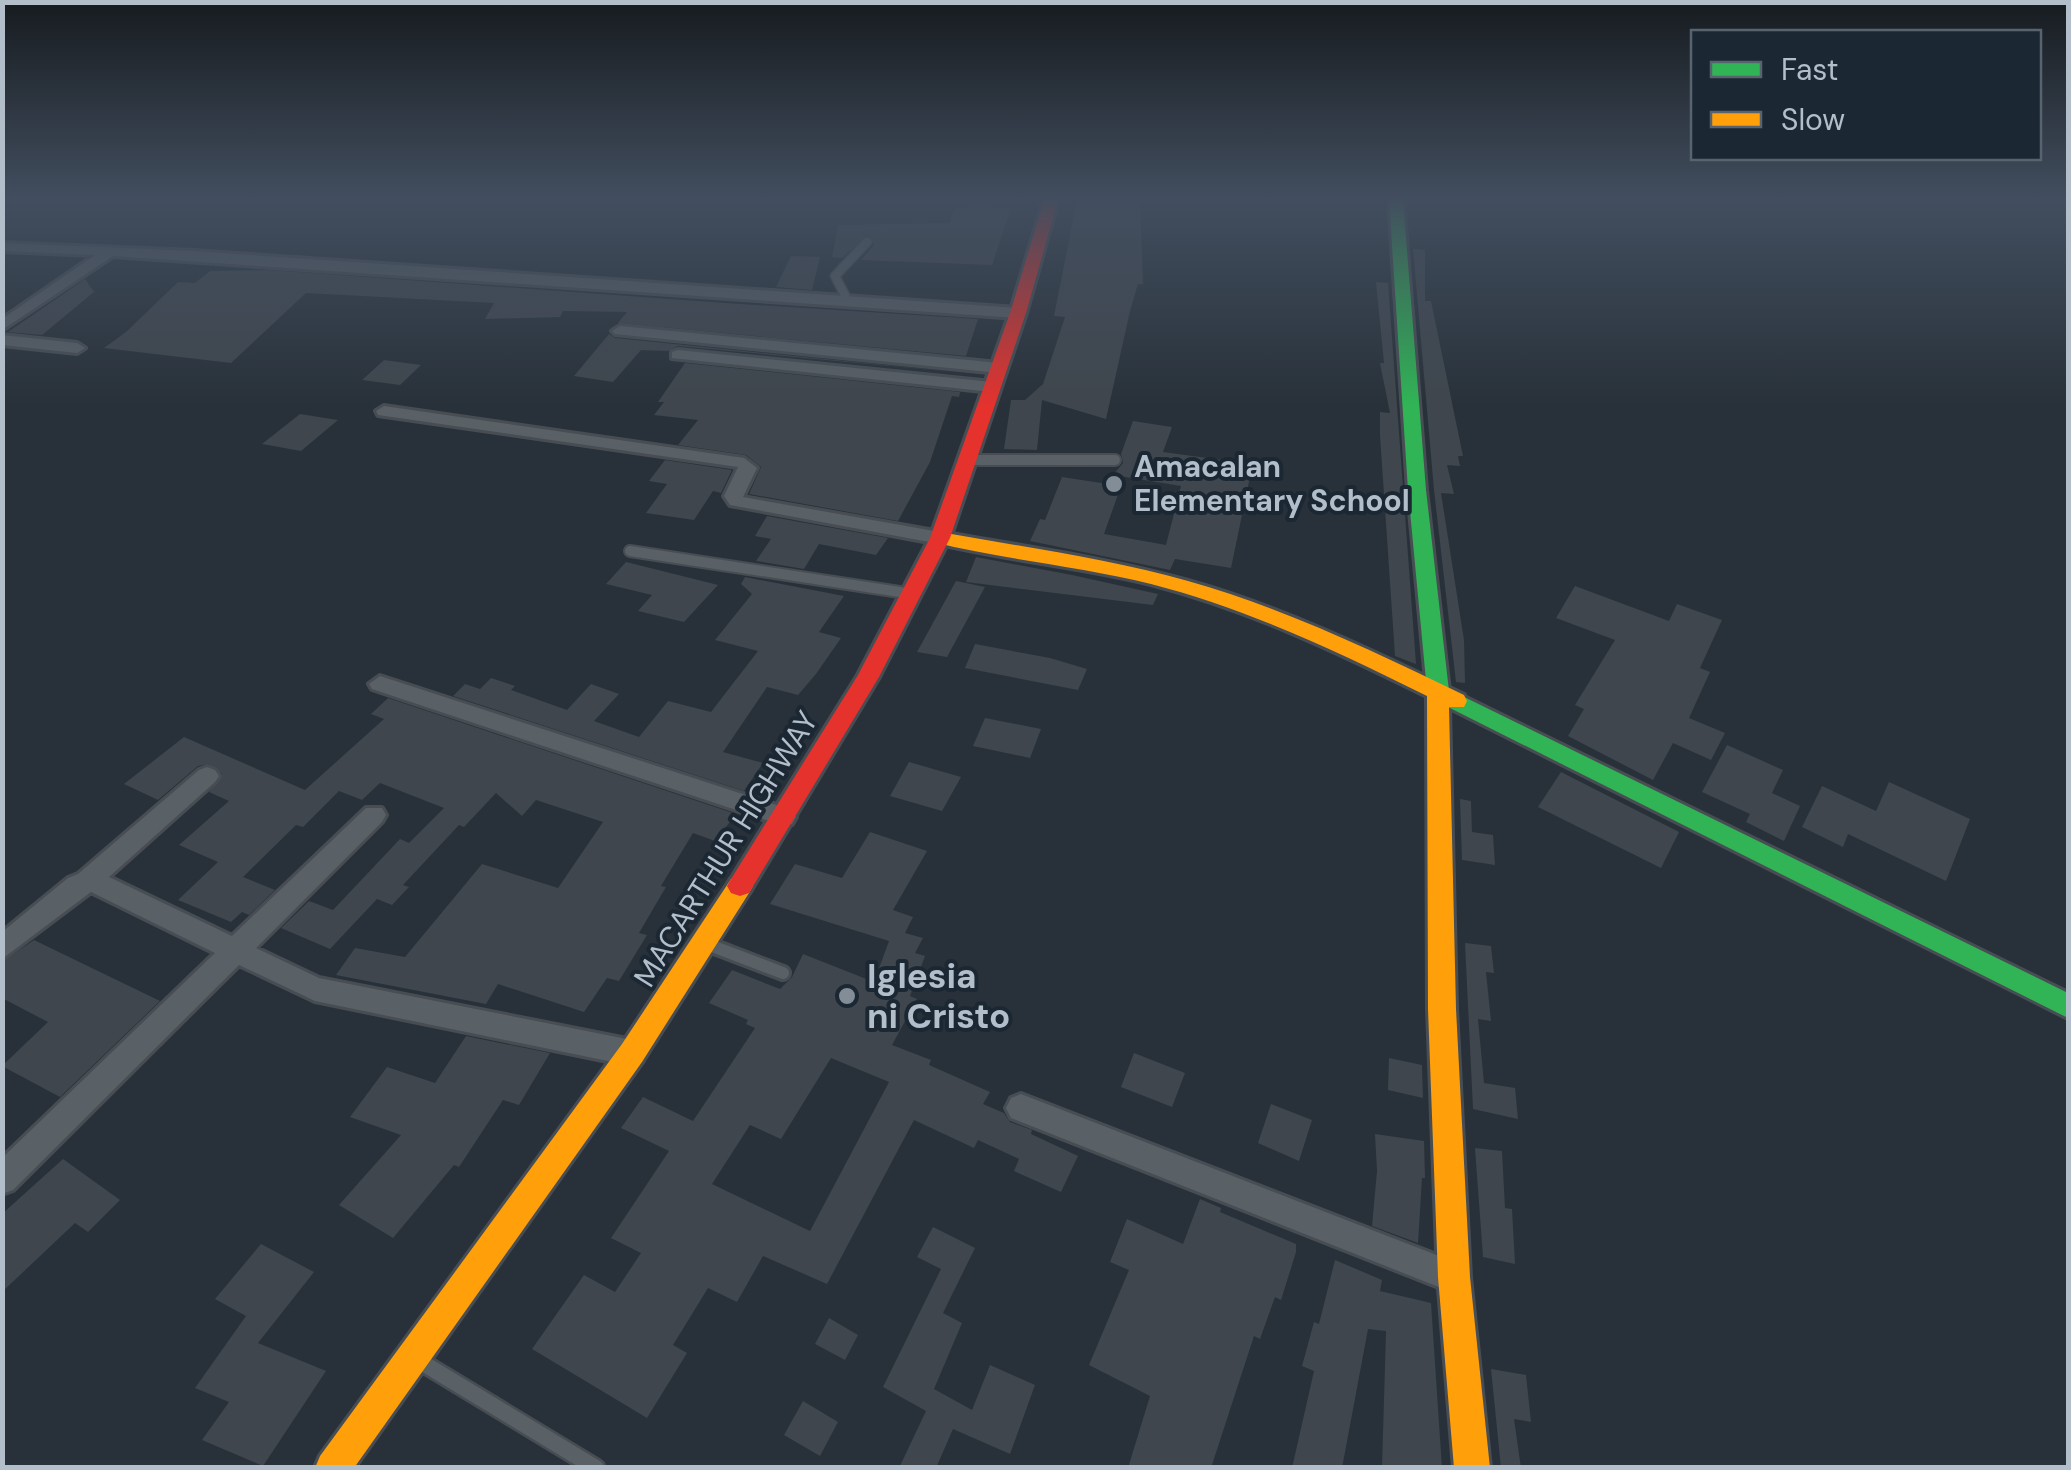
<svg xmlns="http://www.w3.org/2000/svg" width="2071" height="1470" viewBox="0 0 2071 1470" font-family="'DM Sans',sans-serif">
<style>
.building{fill:#3f464d;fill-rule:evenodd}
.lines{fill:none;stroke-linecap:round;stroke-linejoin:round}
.lane-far3-casing{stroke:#474d53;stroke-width:11}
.lane-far2-casing{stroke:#474d53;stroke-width:14}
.lane-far1-casing{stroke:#474d53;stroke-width:18}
.lane-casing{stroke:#474d53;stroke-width:21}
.street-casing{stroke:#474d53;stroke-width:6}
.fast-casing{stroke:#474d53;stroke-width:6}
.slow-casing{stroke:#474d53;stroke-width:6}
.jam-casing{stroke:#474d53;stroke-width:6}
.lane-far3{stroke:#596066;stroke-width:8}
.lane-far2{stroke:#596066;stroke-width:10}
.lane-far1{stroke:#596066;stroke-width:12}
.lane{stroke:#596066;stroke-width:16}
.street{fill:#596066;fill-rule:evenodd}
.fast{fill:#30b455;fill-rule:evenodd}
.slow{fill:#ff9f0a;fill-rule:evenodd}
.jam{fill:#e5322d;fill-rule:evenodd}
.poi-dot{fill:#828d97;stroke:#1b2834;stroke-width:4}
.labels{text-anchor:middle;stroke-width:8;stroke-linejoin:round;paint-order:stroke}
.poi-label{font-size:30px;font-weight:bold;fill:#b2beca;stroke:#1b2834;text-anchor:start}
.street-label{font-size:30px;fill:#b2beca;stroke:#1b2834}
.near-poi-label{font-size:35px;font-weight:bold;fill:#b2beca;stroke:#1b2834;text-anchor:start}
</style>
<rect width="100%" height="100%" fill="#283139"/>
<path class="building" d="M969 200H993L991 207 1011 208 992 265 861 260 874 245 868 235 842 258 832 257 838 225 949 223 955 208H967Z
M1077 200H1140L1143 284H1138L1130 311 1106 419 1042 400 1037 450 1004 449 1011 400H1025L1043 384 1065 317 1054 316Z
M1413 249 1425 250V301H1431L1463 456H1458L1460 466 1447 465 1454 494 1441 493 1464 640 1465 683 1456 682 1434 490Z
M791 256 820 257 812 290 776 287Z
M269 270 725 303 978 319 966 356 618 323 627 312 563 311 560 317 485 319 494 303 306 293 231 363 104 348 126 332 178 282 195 283 210 271Z
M85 279 94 292 42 335 8 332Z
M1376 282 1388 283 1416 664 1395 656 1380 435V412L1390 413 1380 363H1384Z
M609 334 615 338 965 373 678 346 668 351 641 350 613 382 574 376Z
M384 360 421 365 400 385 362 380Z
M685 363 960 392 959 397 952 396 930 462 898 521 749 494 761 467 746 455 678 445 698 420 654 415 664 402H658Z
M300 414 338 420 301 451 262 444Z
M1133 421 1172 427 1163 452 1222 460 1220 468 1251 472 1231 568 1175 559 1170 570 1030 541 1040 519 1045 520 1062 477 1121 486 1104 534 1166 545 1181 486 1113 475 1123 463 1121 454Z
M665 460 732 470 721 493 713 491 694 520 646 513 667 484 649 481Z
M767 516 888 538 876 555 819 544 804 569 756 561 771 539 755 536Z
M976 557 1072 575 1158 594 1153 605 966 582Z
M626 562 718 585 684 622 638 611 652 595 606 584Z
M745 577 844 596 819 632 841 638 816 674 798 695 767 687 723 752 763 763 744 791 453 696 465 684 480 689 491 678 515 686 511 690 567 710 591 684 619 694 594 721 639 737 668 701 711 712 758 651 715 640 752 594 741 584Z
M956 581 985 587 947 657 917 652Z
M1575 586 1669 621 1677 604 1722 620 1700 668 1710 672 1689 718 1725 733 1711 760 1673 743 1653 780 1568 736 1584 709 1575 705 1615 640 1556 618Z
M975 644 1050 658 1087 669 1078 690 965 668Z
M388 698 736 814 715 841 693 833 661 886 666 887 639 933 647 935 619 981 607 978 584 1012 498 984 486 1004 336 975 355 948 405 957 482 864 558 888 603 822 536 800 522 816 496 793 464 827 459 825 403 885 409 887 392 905 377 899 330 949 281 928 309 901 333 910 400 839 409 843 444 808 380 783 362 800 339 791 303 827 296 825 243 877 275 890 249 915 242 912 231 922 178 900 218 862 179 845 229 801 209 792 222 774 208 764 198 766 158 800 124 784 184 737 305 790 384 719 371 714Z
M985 718 1041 729 1030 758 973 746Z
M1727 745 1783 770 1772 793 1800 806 1784 841 1746 822 1750 814 1702 792Z
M909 762 961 777 942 811 890 796Z
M1561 772 1679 832 1661 868 1538 807Z
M1889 782 1970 819 1946 881 1848 834 1843 847 1802 827 1822 786 1876 811Z
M1460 799 1471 801 1472 832 1493 835 1495 865 1462 860Z
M870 832 927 851 893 910 913 917 905 933 923 938 915 953 925 956 910 996 917 999 892 1045 931 1060 929 1065 990 1092 983 1104 1004 1113 1010 1122 1032 1130 1031 1134 1078 1156 1061 1192 1014 1171 1019 1159 978 1140 974 1148 914 1120 827 1284 763 1256 737 1302 708 1288 673 1345 687 1353 647 1418 532 1349 584 1275 615 1292 641 1253 611 1238 669 1151 621 1128 643 1097 693 1121 755 1028 746 1024 748 1020 709 1003 732 970 780 989 792 977 803 954 874 982 889 941 770 904 795 864 842 878ZM831 1058 889 1082 810 1231 712 1184 750 1125 781 1139Z
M34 940 160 1001 60 1097 2 1066 48 1022 2 998V962Z
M1465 943 1491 946 1494 973 1486 972 1491 1021 1478 1019 1484 1083 1515 1088 1518 1119 1473 1109Z
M466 1036 550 1053 519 1105 503 1100 459 1167 454 1165 393 1238 339 1205 401 1135 350 1117 387 1067 435 1083Z
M1134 1053 1185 1073 1172 1107 1121 1087Z
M1389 1058 1422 1065 1423 1098 1388 1090Z
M1271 1104 1312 1120 1299 1161 1258 1143Z
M1375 1134 1424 1141 1425 1178H1422L1418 1243 1372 1226 1377 1171Z
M1475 1148 1502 1151 1505 1208 1512 1209 1515 1264 1483 1257Z
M63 1159 120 1200 88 1232 75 1223 2 1292V1214Z
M1200 1199 1221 1208 1220 1212 1296 1244V1252L1281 1300 1275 1297 1260 1339 1254 1336 1211 1468H1128L1150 1396 1089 1365 1129 1270 1110 1262 1127 1219 1183 1244Z
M933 1227 975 1248 943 1313 962 1323 934 1389 972 1410 990 1365 1035 1385 1010 1454 953 1429 936 1468H899L926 1411 883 1387 941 1269 917 1257Z
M261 1244 314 1272 258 1343 326 1371 263 1466 202 1440 229 1402 195 1388 246 1316 215 1299Z
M1335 1260 1382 1280 1380 1291 1431 1303 1442 1468H1382L1386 1331 1368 1329 1342 1468H1292L1314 1371 1302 1366 1314 1322 1319 1324Z
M829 1318 858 1335 845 1360 815 1344Z
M1491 1369 1526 1375 1531 1422 1514 1419 1521 1468H1501Z
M803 1401 838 1422 820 1456 784 1435Z"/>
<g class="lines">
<defs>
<path id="lane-far3" d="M847 299 835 276 867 242"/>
<path id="lane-far2" d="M972 460H1115
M630 551 913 594"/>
<path id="lane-far1" d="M712 946 783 973"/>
<path id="lane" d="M426 1365 596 1468"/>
<path id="street" d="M2 243 194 251 1018 308 1026 313 1018 318 113 256 2 330V319L95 255 2 251Z
M620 326 999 363 1007 368 999 373 615 334 612 331Z
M2 335 77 343 85 348 77 353 2 345Z
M678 350 992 382 1000 387 992 392 672 358V352Z
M384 406 744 458 757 468 743 497 940 532 950 538 940 544 730 505 724 496 738 467 378 415 376 411Z
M380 676 792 810 796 817 792 824 784 826 372 689 369 684Z
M207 767 215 770 219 776 215 782 109 877 232 936 366 808H382L386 815 382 822 256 948 319 978 632 1040 642 1044 646 1053 642 1062 632 1066 315 1001 239 965 13 1190 2 1194V1158L215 953 91 892 2 959V932L68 878 78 874 199 770Z
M1021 1094 1465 1266 1470 1277 1465 1288 1454 1293 1011 1118 1006 1108 1011 1098Z"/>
<path id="fast" d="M1389 200H1403L1426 490 1449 691 1438 699 1427 691 1408 490Z
M1456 693 2068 993V1018L1448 707 1445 701Z"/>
<path id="slow" d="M940 532C1023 547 1107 558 1188 581 1284 608 1375 652 1464 695L1467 701 1464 707H1449L1456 1009 1470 1277 1490 1468H1454L1438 1277 1428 1009 1427 696C1338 652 1248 609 1151 584 1079 566 1005 560 933 542V534Z
M740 876 749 879 753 886 749 893 642 1062 354 1468H315L320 1456 622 1044 731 879Z"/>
<path id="jam" d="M1044 200H1058L1026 313 950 538 879 677 749 893 740 896 731 893 727 886 731 879 858 675 930 538 1010 313Z"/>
</defs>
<use href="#lane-far3" class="lane-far3-casing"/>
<use href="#lane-far2" class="lane-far2-casing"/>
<use href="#lane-far1" class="lane-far1-casing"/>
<use href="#lane" class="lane-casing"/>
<use href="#street" class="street-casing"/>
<use href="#fast" class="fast-casing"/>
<use href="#slow" class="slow-casing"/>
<use href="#jam" class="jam-casing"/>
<use href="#lane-far3" class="lane-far3"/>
<use href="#lane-far2" class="lane-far2"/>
<use href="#lane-far1" class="lane-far1"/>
<use href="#lane" class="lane"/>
<use href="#street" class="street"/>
<use href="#fast" class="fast"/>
<use href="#slow" class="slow"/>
<use href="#jam" class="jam"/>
</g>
<linearGradient id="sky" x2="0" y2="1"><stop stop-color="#161b1f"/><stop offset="0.49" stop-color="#424e5f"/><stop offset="1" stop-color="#424e5f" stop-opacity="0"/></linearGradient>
<rect width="2071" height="406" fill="url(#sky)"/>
<g class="poi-dot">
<circle cx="1114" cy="484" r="10"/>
<circle cx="847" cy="996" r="10"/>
</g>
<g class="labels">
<g class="poi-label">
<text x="1134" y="477">Amacalan<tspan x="1134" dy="34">Elementary School</tspan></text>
</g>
<g class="street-label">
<text transform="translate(726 849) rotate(-58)" y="10">MACARTHUR HIGHWAY</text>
</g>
<g class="near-poi-label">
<text x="867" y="988">Iglesia<tspan x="867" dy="40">ni Cristo</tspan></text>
</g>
</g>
<rect width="2071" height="1470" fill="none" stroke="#b2beca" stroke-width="10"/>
<rect x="1691" y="30" width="350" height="130" fill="#1b2834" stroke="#576470" stroke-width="2.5"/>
<rect x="1711" y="62" width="50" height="15" fill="#30b455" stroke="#576470" stroke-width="2.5"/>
<text x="1781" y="80" font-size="30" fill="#b2beca">Fast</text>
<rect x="1711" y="112" width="50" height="15" fill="#ff9f0a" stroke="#576470" stroke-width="2.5"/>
<text x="1781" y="130" font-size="30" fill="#b2beca">Slow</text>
</svg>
